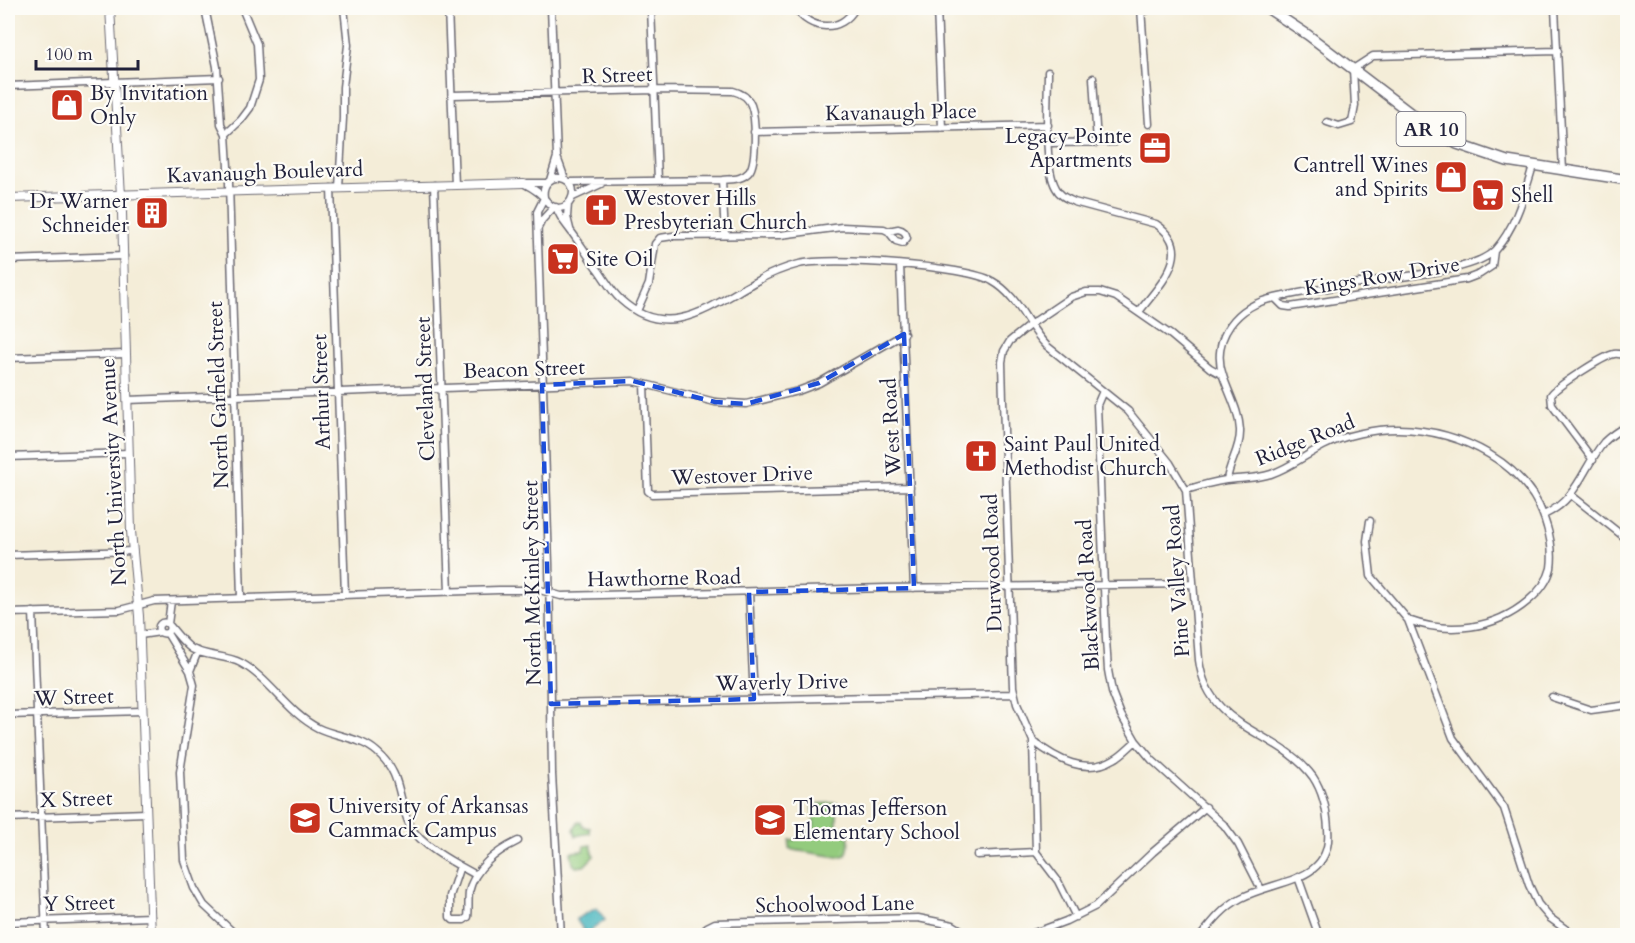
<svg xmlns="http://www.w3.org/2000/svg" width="1635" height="943" viewBox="0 0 1635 943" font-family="Cardo,serif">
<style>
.green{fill:#93cb7d;stroke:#5a765c;stroke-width:1.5}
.water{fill:#46b6be;stroke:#346c7c;stroke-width:1.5}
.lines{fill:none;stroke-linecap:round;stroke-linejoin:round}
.minor-casing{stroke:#6c6972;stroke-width:9}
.tertiary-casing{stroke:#6c6972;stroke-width:10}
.primary-casing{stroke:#6c6972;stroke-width:12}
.minor{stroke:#fff;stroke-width:6}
.tertiary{stroke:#fff;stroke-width:8}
.primary{stroke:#fff;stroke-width:9}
.marked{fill:none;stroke:#1d4ed8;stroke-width:4.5;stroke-dasharray:12 8;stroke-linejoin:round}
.labels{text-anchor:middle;stroke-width:4.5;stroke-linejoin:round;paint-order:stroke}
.shield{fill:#fdfcf7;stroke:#646373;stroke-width:1.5}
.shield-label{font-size:20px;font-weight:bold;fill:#22223b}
.street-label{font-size:21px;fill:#22223b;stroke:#fdfcf7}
.poi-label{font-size:21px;fill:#22223b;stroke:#fdfcf7;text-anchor:start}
</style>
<rect width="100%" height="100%" fill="#fdfcf7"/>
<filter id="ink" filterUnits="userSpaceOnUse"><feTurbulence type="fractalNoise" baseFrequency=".0167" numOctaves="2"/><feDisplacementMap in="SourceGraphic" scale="12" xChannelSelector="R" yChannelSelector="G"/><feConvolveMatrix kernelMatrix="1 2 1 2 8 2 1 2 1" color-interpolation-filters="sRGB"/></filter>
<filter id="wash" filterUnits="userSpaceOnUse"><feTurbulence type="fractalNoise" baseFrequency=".008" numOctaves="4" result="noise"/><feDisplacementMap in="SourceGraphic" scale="24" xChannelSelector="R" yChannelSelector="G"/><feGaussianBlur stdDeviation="1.35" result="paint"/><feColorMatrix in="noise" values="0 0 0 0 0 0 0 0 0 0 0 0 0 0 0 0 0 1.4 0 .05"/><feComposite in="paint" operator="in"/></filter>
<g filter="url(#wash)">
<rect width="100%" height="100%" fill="#f4edd8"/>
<path class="green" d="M837 803V829L845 828C850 834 850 847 846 855L838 857 793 850 789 848 790 840 800 839 807 831H814L813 804Z
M578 822H581L583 827 590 828V833L576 836 574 830Z
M591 845 594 856 584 866 576 867 573 864 571 852 583 851 584 846Z"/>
<path class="water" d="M597 908 605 920 586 934 576 919Z"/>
</g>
<g filter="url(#ink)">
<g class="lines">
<defs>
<path id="minor" d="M205 8 217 67 221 124 226 134 229 183 241 598
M448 8 455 185
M551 8 557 157 565 179
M651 8 658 180
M796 8C809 31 842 33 855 8
M937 8 942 128
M1141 8 1149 124
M1183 8H1191
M1555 8 1563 171
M1141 12 1155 8
M1048 72C1048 99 1043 166 1056 188 1060 196 1066 198 1074 202L1156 224C1197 251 1158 286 1139 312
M1093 78 1097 143
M8 86 219 78
M452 95 655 90 733 91C741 93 748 97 751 105 756 118 757 162 749 172 742 180 732 179 722 180L569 182
M1327 122 1339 126 1352 122 1355 106 1353 69 1373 56 1558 51
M754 132 1048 125
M226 134 241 120 250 108 259 80 257 44 242 8
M1049 143 1115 142
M550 180 557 157
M722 180 725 235
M523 183C529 186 534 189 539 193 546 198 548 207 557 208 574 209 579 184 564 179 551 174 542 185 544 197
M523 183H547
M434 185 449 592
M8 188V198
M331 188 345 595
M339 188 343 118V87L348 45 344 8
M573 197 601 184
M544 198 537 212 549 563 552 774 561 936
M568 204 567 217 570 229
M556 207C560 218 564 222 570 230 580 243 589 258 599 271 606 281 612 292 621 300 667 342 710 307 753 283 767 275 783 268 799 264 828 256 967 266 992 281 1019 296 1026 325 1047 346L1128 411 1170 463 1186 490 1199 660C1208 731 1278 729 1313 777 1323 792 1327 811 1328 829 1333 883 1277 879 1241 898 1224 907 1213 921 1201 936
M538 228 542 220 554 207
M898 229C903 230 906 232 907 238L903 243 896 241 888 231Z
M8 260 124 256
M900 265 914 588
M1275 298C1310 290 1345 285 1380 280 1409 275 1475 271 1495 250 1516 227 1524 195 1533 166
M637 311 649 284 655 244 660 238 673 236 780 235 842 227 884 229 888 231
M8 358 125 354
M644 384 648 491 652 494 910 487
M1103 391 1097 405 1106 639 1108 670 1112 692 1121 715 1136 741 1152 760 1224 825 1238 844 1261 889
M127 400 633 381 715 402 746 404 798 391 819 383 904 334
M8 457 128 453
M1593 460 1552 405 1551 395C1555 387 1604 356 1614 354 1619 353 1623 355 1628 357
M1227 480C1229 463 1241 448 1240 430 1239 411 1229 394 1223 376 1210 338 1238 304 1275 298L1283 306 1290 307 1467 279 1480 274 1492 266 1494 251
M1186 490C1199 486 1213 482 1226 480 1241 478 1256 479 1271 474 1289 468 1306 455 1323 446 1345 435 1373 429 1398 429 1460 430 1530 463 1547 527 1551 540 1553 554 1551 568 1548 581 1539 592 1528 601 1495 629 1449 635 1408 620
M1571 495 1628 540
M1544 515C1578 499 1582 469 1604 442 1611 435 1619 430 1628 425
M1370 521 1367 541 1371 576 1408 620 1453 738 1504 808 1529 885 1538 904 1550 918 1575 936
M8 555 133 551
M749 592 754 699
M33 612 46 936
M8 613 120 610 154 601 499 590H540L561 596 886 588 1192 584
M158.5 628a5.5 5.5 0 1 1 11 0a5.5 5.5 0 1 1-11 0Z
M168 624 171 601
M170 626C177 634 183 643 192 649 207 657 226 655 241 663 270 679 288 713 318 728 337 737 360 737 377 752 403 774 397 799 410 826 421 846 456 864 476 875
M167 633 190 671 194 685 180 772 184 860 194 888 204 905 237 936
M140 635 160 632
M190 671 198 651
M1552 697 1591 710 1628 705
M551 704 1014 694
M8 715 142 711
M1033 741C1056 759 1086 776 1114 759 1122 755 1129 747 1136 741
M8 818 146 813
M977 855 1036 852
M460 866 450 896V917L453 920H464L468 917C469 909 468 901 469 892 474 868 497 851 518 841
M1298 877 1319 936
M1076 917 1058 881 1036 852 1033 741 1017 704 1013 687 1003 401 1002 362 1004 351 1010 341 1031 324 1071 297 1086 292H1100L1116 297 1171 335 1210 368 1223 375
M8 922 151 917
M704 936 707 927 715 923 918 918 953 925 971 936
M1026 936 1066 921 1096 906 1153 852 1206 807
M1404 936H1414"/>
<path id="tertiary" d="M110 8 122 213 131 531 139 616 151 936
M8 198 523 183"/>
<path id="primary" d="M1267 8 1308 35 1430 128 1457 144 1507 161 1628 180"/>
</defs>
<use href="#minor" class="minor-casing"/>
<use href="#tertiary" class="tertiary-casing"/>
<use href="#primary" class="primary-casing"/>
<use href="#minor" class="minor"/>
<use href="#tertiary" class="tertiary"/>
<use href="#primary" class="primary"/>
</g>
</g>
<path class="marked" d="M904 334 914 588 749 592 754 699 551 704 542 385 633 381 715 402 746 404 819 383Z"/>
<defs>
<symbol id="shop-square" viewBox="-11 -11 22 22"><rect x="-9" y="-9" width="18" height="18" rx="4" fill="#c8321e" stroke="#fdfcf7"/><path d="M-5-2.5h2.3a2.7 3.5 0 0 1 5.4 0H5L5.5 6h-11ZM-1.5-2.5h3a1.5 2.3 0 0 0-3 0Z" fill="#fff"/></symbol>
<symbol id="office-square" viewBox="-11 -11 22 22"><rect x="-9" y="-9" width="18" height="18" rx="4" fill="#c8321e" stroke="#fdfcf7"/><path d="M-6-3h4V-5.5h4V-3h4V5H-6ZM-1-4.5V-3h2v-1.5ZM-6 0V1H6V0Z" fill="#fff"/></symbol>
<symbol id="supermarket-square" viewBox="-11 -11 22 22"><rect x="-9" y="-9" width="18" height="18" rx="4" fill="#c8321e" stroke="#fdfcf7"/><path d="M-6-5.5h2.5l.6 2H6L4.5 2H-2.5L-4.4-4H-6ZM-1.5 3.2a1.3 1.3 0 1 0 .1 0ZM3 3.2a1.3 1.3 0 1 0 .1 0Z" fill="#fff"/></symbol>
<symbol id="church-square" viewBox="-11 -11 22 22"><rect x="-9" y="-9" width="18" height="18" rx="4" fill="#c8321e" stroke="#fdfcf7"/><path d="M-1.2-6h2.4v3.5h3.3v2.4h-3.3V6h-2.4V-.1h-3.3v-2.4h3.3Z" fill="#fff"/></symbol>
<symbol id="building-square" viewBox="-11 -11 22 22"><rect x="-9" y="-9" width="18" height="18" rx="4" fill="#c8321e" stroke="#fdfcf7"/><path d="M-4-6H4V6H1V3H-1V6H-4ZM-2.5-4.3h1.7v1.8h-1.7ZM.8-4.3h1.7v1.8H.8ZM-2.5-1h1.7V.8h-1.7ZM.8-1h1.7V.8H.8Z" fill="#fff"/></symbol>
<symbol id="university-square" viewBox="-11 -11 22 22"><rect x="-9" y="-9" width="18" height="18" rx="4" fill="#c8321e" stroke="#fdfcf7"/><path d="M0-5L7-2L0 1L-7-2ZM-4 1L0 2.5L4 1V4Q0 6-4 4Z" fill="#fff"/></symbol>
<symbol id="school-square" viewBox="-11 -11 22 22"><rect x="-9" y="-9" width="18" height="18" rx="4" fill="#c8321e" stroke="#fdfcf7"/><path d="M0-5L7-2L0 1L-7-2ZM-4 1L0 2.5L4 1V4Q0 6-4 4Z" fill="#fff"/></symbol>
</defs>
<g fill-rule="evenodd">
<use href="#shop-square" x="48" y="86" width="38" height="38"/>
<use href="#office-square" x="1136" y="129" width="38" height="38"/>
<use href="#shop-square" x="1432" y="158" width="38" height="38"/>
<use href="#supermarket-square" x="1469" y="176" width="38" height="38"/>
<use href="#church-square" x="582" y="191" width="38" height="38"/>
<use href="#building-square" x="133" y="194" width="38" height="38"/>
<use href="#supermarket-square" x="544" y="240" width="38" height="38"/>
<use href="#church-square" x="962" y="437" width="38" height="38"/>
<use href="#university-square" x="286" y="799" width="38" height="38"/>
<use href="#school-square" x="751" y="801" width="38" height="38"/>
</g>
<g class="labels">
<rect class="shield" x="1396.5" y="112" width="69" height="34" rx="4.5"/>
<g class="shield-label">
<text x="1431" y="136">AR 10</text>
</g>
<g class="street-label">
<text transform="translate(617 75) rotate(-2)" y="7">R Street</text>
<text transform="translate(901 112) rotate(-1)" y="7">Kavanaugh Place</text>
<text transform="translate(265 172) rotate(-2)" y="7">Kavanaugh Boulevard</text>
<text transform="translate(1382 276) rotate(-9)" y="7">Kings Row Drive</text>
<text transform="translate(524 369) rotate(-2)" y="7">Beacon Street</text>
<text transform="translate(425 389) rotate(-92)" y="7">Cleveland Street</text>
<text transform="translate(321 392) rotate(-92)" y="7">Arthur Street</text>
<text transform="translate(218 395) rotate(-92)" y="7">North Garfield Street</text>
<text transform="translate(891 427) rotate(-93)" y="7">West Road</text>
<text transform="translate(1305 440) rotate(-22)" y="7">Ridge Road</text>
<text transform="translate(113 472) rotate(-93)" y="7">North University Avenue</text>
<text transform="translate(742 475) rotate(-2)" y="7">Westover Drive</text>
<text transform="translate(992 563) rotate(-92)" y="7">Durwood Road</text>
<text transform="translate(664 578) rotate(-1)" y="7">Hawthorne Road</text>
<text transform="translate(1177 581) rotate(-94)" y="7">Pine Valley Road</text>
<text transform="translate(532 583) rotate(-91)" y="7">North McKinley Street</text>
<text transform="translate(1088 595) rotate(-93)" y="7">Blackwood Road</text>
<text transform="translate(782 682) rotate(-1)" y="7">Waverly Drive</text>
<text transform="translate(74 697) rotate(-2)" y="7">W Street</text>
<text transform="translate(76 799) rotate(-2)" y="7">X Street</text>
<text transform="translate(79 903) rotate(-2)" y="7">Y Street</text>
<text transform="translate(835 904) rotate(-1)" y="7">Schoolwood Lane</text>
</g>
<g class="poi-label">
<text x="90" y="100">By Invitation<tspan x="90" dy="24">Only</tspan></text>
<text x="1132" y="143" text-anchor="end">Legacy Pointe<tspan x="1132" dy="24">Apartments</tspan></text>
<text x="1428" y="172" text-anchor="end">Cantrell Wines<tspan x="1428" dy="24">and Spirits</tspan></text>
<text x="1511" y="202">Shell</text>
<text x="624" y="205">Westover Hills<tspan x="624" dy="24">Presbyterian Church</tspan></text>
<text x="129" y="208" text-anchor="end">Dr Warner<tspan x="129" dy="24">Schneider</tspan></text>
<text x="586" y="266">Site Oil</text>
<text x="1004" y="451">Saint Paul United<tspan x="1004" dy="24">Methodist Church</tspan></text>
<text x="328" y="813">University of Arkansas<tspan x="328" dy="24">Cammack Campus</tspan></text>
<text x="793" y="815">Thomas Jefferson<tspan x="793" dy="24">Elementary School</tspan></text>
</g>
</g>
<rect width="1635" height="943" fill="none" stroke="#fdfcf7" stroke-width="30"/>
<path d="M36 60v9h102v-9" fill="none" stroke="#22223b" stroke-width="3"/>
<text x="45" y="60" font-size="18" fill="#22223b" stroke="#fdfcf7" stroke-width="4.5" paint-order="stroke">100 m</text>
</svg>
